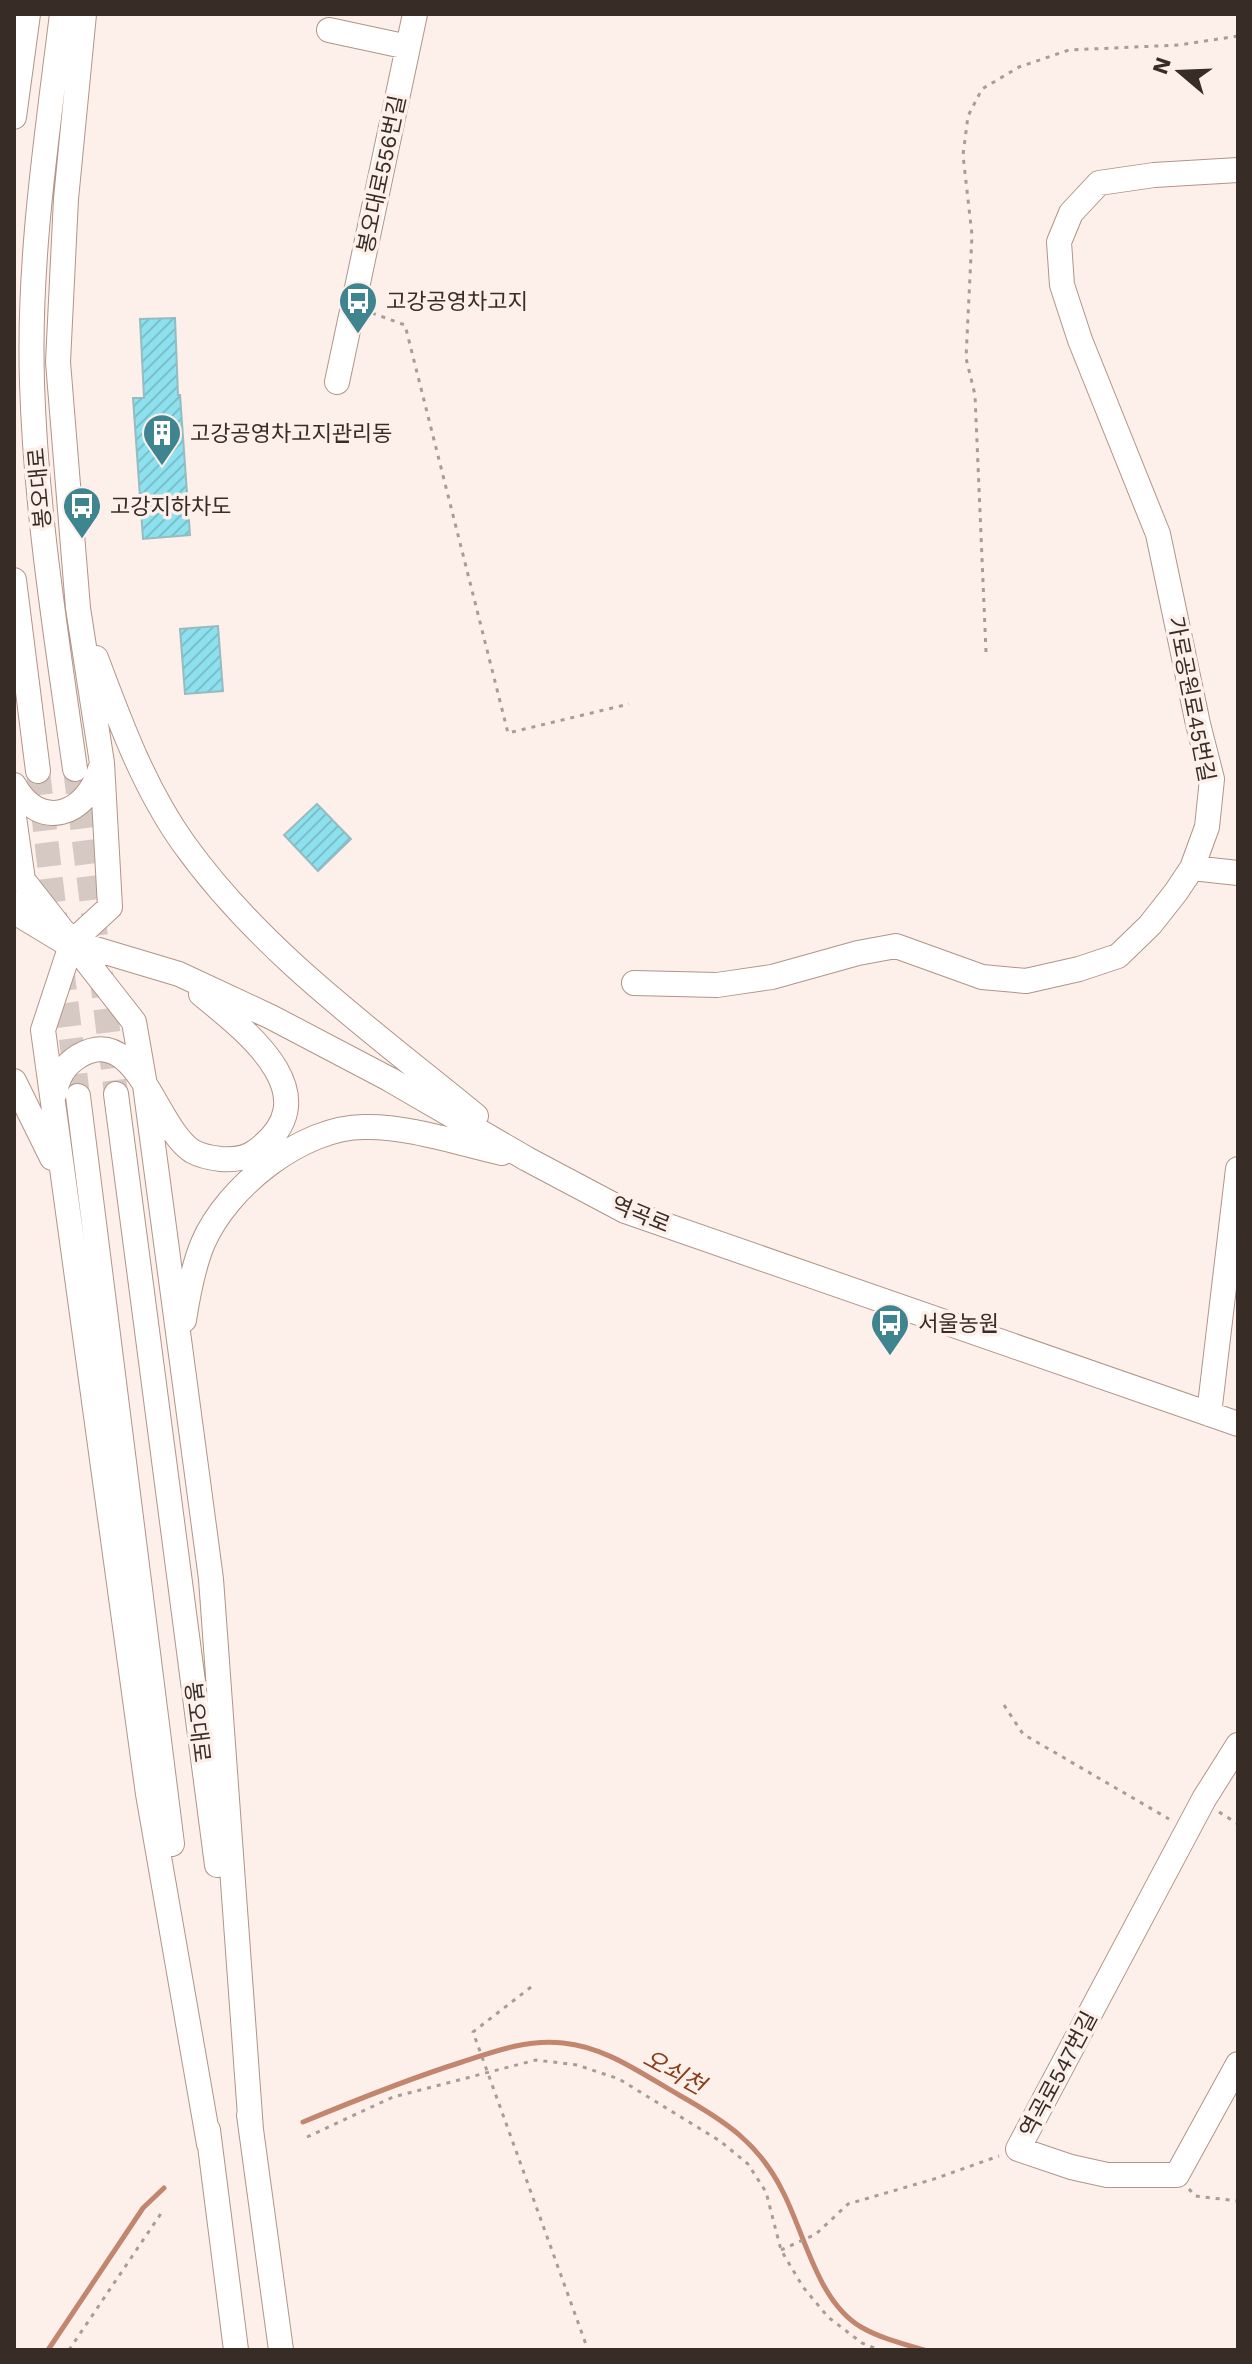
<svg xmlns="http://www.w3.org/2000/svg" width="1252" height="2364" viewBox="0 0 1252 2364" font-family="'Work Sans','Noto Sans KR',sans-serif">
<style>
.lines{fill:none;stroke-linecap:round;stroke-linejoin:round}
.stream{stroke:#c2866e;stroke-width:5}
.building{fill:url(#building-hatch);stroke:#96bbc1;stroke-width:2}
.minor-tunnel{stroke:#d6c9c3;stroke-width:24;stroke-dasharray:24 12;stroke-linecap:butt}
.minor-casing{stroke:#b29488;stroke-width:26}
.major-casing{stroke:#b29488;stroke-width:34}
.path{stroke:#a99c97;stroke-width:3;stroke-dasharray:4 6;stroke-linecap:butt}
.minor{stroke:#fff;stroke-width:24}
.major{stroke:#fff;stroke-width:32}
.labels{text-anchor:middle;stroke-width:7;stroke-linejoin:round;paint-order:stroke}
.street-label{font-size:22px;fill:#382c27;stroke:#fdf0ea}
.poi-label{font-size:22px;fill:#382c27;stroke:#fdf0ea;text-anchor:start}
.water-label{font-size:24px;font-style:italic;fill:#883d1c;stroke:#fdf0ea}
</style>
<defs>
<pattern id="building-hatch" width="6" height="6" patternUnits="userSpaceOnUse" patternTransform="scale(2)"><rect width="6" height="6" fill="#8de0ed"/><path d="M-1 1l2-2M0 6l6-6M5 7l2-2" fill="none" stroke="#7ac0cb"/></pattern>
</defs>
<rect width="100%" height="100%" fill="#fdf0ea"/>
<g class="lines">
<path class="stream" d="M303 2122C356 2100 408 2079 462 2062 495 2051 528 2039 563 2043 606 2047 642 2074 679 2095 725 2121 759 2143 783 2192 805 2235 818 2302 861 2327 880 2338 903 2344 924 2350
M48 2350 143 2208 164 2188"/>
</g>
<path class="building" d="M175 318 178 395H180L190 535 143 539 133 398H144L140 319Z
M218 626 223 691 185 694 180 629Z
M317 804 351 839 318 871 284 835Z"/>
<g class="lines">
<path class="minor-tunnel" d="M75 769 96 937
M38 771 57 931
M62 967 78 1096
M101 973 116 1094"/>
<defs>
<path id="minor" d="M62 14C47 136 28 259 32 383 36 513 57 641 75 769
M84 14 66 199 58 362 78 608 102 763 110 907 72 942 43 1030 148 1794 209 2144
M329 30 408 47
M14 117 28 14
M337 382 415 14
M14 580 38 771
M96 658C120 722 144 788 184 844 262 953 374 1032 476 1116
M14 785C40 832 87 815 100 769
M14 817 23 880 134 1022 145 1085 211 1579 251 2130
M1192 868 1238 873
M72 942 179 974 271 1017 389 1079 527 1159 625 1211 1238 1424
M634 983 717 985 772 977 858 953 896 946 982 977 1026 981 1079 969 1118 956 1150 925 1176 892 1192 868 1207 827 1212 779 1198 724 1158 534 1080 340 1062 285 1059 242 1071 213 1099 183 1154 175 1238 170
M14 1081 52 1158
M116 1094 217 1865
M54 1095C58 1077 63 1066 79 1056 137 1022 155 1127 192 1151 201 1156 211 1158 221 1159 234 1160 246 1159 256 1151 332 1096 246 1031 201 994
M78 1096 172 1844
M184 1320C188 1294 193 1267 203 1243 227 1187 302 1127 364 1127 410 1126 457 1143 502 1153
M1209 1414 1238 1169
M1238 1745 1204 1799 1018 2149 1071 2167 1107 2175H1177L1238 2064
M249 2115 281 2350
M208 2130 236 2350"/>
<path id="major" d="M14 907 72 942"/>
</defs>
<use href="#minor" class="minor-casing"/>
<use href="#major" class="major-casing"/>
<path class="path" d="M372 313 405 325 508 733 629 704
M986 652 975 395 966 358 972 235 963 155 968 116 982 89 1019 67 1069 50 1179 45 1238 36
M1004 1705 1023 1734 1169 1819
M1219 1812 1238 1824
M531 1987 473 2032 588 2350
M307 2137 393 2097 536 2060 577 2065 619 2079 720 2141 748 2164 766 2192 781 2250 803 2287 828 2317 862 2343 879 2350
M1189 2189 1195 2196 1238 2201
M781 2250 816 2234 848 2204 934 2179 999 2156
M69 2350 164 2209"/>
<use href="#minor" class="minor"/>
<use href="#major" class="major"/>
</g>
<defs>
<symbol id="bus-pin" viewBox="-11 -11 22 30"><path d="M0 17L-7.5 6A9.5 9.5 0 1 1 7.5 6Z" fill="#3f8590" stroke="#fdf0ea"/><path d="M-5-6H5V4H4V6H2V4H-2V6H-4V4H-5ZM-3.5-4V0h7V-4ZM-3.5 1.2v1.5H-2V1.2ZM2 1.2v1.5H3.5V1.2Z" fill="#fff"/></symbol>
<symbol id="building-pin" viewBox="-11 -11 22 30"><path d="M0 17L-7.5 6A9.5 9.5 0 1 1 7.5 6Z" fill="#3f8590" stroke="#fdf0ea"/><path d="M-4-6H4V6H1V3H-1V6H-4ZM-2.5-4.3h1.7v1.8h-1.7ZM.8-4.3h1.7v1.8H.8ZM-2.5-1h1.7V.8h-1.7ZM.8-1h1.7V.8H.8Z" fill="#fff"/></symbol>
</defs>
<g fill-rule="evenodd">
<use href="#bus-pin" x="336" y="279" width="44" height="60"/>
<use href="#building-pin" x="140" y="411" width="44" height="60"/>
<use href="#bus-pin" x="60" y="484" width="44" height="60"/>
<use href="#bus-pin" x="868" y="1301" width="44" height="60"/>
</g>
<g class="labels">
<g class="street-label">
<text transform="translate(381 174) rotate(-78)" y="8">봉오대로556번길</text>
<text transform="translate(39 488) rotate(-95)" y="8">봉오대로</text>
<text transform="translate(1192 699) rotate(79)" y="8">가로공원로45번길</text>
<text transform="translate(641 1214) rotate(22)" y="8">역곡로</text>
<text transform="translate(198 1722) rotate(83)" y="8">봉오대로</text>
<text transform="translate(1058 2074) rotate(-62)" y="8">역곡로547번길</text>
</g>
<g class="poi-label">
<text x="386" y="309">고강공영차고지</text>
<text x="190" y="441">고강공영차고지관리동</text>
<text x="110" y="514">고강지하차도</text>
<text x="918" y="1331">서울농원</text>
</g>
<g class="water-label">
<text transform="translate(674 2072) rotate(29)" y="8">오쇠천</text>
</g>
</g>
<rect width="1252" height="2364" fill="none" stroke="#382c27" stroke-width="32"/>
<g transform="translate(1180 72) rotate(289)" stroke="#fdf0ea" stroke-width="6" paint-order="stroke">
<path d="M0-6L14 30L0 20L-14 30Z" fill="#382c27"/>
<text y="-12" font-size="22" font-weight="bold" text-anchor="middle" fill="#382c27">N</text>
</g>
</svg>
